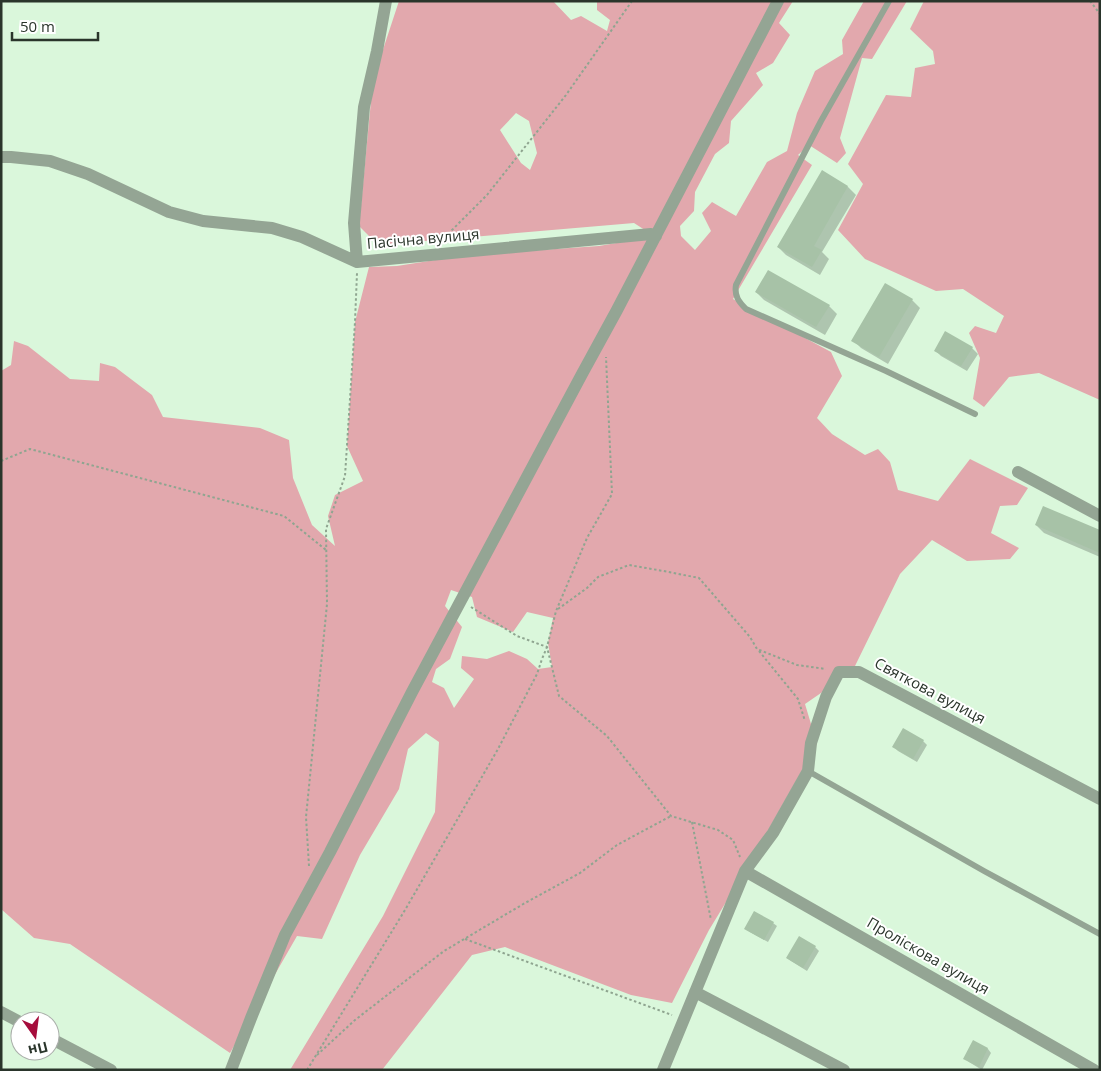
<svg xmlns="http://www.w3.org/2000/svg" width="1101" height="1071" viewBox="0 0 1101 1071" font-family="'Open Sans',sans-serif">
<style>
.forest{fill:#e2a8ad;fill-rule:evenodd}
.shadow{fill:#0003}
.building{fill:#a7c2a7}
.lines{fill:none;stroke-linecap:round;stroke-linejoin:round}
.path{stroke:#8fa590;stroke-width:2;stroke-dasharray:2.5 2.5;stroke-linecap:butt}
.lane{stroke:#94a594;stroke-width:6}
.street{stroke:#94a594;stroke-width:12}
.labels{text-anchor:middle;stroke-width:4;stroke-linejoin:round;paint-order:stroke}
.street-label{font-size:15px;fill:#2a352b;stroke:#fff}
</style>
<rect width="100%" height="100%" fill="#daf7db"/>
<path class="forest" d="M399 1H553L571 20 581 16 607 31 610 20 597 10V1H793L779 23 790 35 773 63 756 73 763 85 731 121 729 143 715 154 695 192 694 211 680 226 681 236 695 250 711 231 702 213 712 202 736 216 767 162 787 151 797 113 815 71 843 54 842 40 864 1H907L872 59 862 58 840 138 846 153 837 163 809 145 798 155 812 165 733 299 831 352 842 376 817 418 832 434 865 455 878 449 890 462 898 490 938 501 970 459 1028 488 1017 505 1000 506 991 533 1019 548 1010 559 967 561 932 540 900 574 855 666 837 682 805 704 817 744 745 871 709 930 672 1003 631 995 505 947 472 955 382 1070H290L383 916 435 812 439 742 426 733 408 749 399 789 360 855 322 939 297 936 230 1053 70 944 34 938 1 909V371L11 365 14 341 28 346 70 379 99 381 100 363 115 367 152 395 163 417 260 428 289 440 293 478 312 525 335 546 328 516 335 495 363 481 347 446 355 322 369 267 397 266 467 255 599 246 657 236 651 234 634 223 378 245 359 226 373 80ZM516 113 529 121 537 153 530 170 521 163 500 130ZM451 590 472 597 477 617 513 632 527 612 553 618 548 643 552 667 538 669 527 659 509 651 487 659 462 656 461 668 474 679 454 708 444 688 432 682 436 669 450 659 462 627 445 606Z
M924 1H1100V400L1039 373 1009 377 984 407 973 399 980 358 969 333 975 326 996 333 1004 316 963 289 936 291 865 259 838 230 863 184 848 164 886 95 911 97 915 68 935 64 933 51 910 29Z"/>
<path class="shadow" d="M822 172 848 187 856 195 822 252 829 259 820 275 786 255 778 247Z
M756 292 829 306 837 314 825 335 764 300Z
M912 300 920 308 888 364 861 348 853 340Z
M972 348 978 354 967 371 941 356 935 350Z
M1036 525 1100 532V557L1044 533Z
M923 741 927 745 917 762 898 751 894 747Z
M773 923 777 926 768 942 750 932 746 929Z
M815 947 819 951 807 971 791 961 787 958Z
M974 1042 988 1049 991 1053 982 1070 969 1062 965 1058Z"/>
<path class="building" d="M822 170 848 186 814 246 822 250 812 267 777 247Z
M768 270 830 305 816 327 755 292Z
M885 283 913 299 879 357 851 341Z
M945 331 973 347 961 366 934 351Z
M1043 506 1100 530V553L1035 525Z
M903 728 924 740 913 759 892 747Z
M754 911 774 922 764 940 744 929Z
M799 936 816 946 803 968 786 958Z
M973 1040 988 1048 979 1067 963 1059Z"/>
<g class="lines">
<path class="path" d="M1090 1 1100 14
M441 241 487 195 566 95 632 1
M1 461 30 449 284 516 326 550
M471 607 517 636 547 647 559 696 607 736 671 816 718 830 733 840 740 857
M558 609 587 588 598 577 629 565 669 572 699 578 750 637 757 649 797 665 826 669
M759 651 798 699 805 721
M692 822 711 920
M309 866 306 817 327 604 326 529 345 476 355 322 357 273
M465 939 672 1015
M317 1055 355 1020 444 951 525 903 580 873 617 845 671 816
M307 1070 405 910 498 749 537 674 542 659 547 647 556 611 587 538 612 494 606 357"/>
<path class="lane" d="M889 1 821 121 736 285C734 296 739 302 746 309L886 371 975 414
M808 771 984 871 1100 934"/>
<path class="street" d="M1 157H11L50 161 88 174 169 212 203 221 272 228 302 237 357 262 651 234 656 236
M357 262 354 223 364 107 377 51 386 1
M1018 472 1100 516
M745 871 1094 1070
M695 992 844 1070
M1 1012 20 1022
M50 1038 111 1070
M231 1070 251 1018 285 935 330 852 412 692 582 374 617 310 778 1
M663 1070 745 871 773 833 808 771 811 743 826 697 839 672H859L1100 799"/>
</g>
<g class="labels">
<g class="street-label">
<text transform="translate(423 239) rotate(-5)" y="5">Пасічна вулиця</text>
<text transform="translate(930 691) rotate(28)" y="5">Святкова вулиця</text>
<text transform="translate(928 956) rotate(30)" y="5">Проліскова вулиця</text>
</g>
</g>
<rect width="1101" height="1071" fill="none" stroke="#2a352b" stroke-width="5"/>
<g transform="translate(35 1036) rotate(166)"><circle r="24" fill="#ffffff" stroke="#aaaeaa"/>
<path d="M0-4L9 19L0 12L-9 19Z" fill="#a60d3c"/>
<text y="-8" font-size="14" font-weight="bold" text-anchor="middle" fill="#2a352b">Пн</text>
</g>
<path d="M12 32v8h86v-8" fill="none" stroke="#2a352b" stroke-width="2.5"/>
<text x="20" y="32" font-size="15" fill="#2a352b" stroke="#ffffff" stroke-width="4" paint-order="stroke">50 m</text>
</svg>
